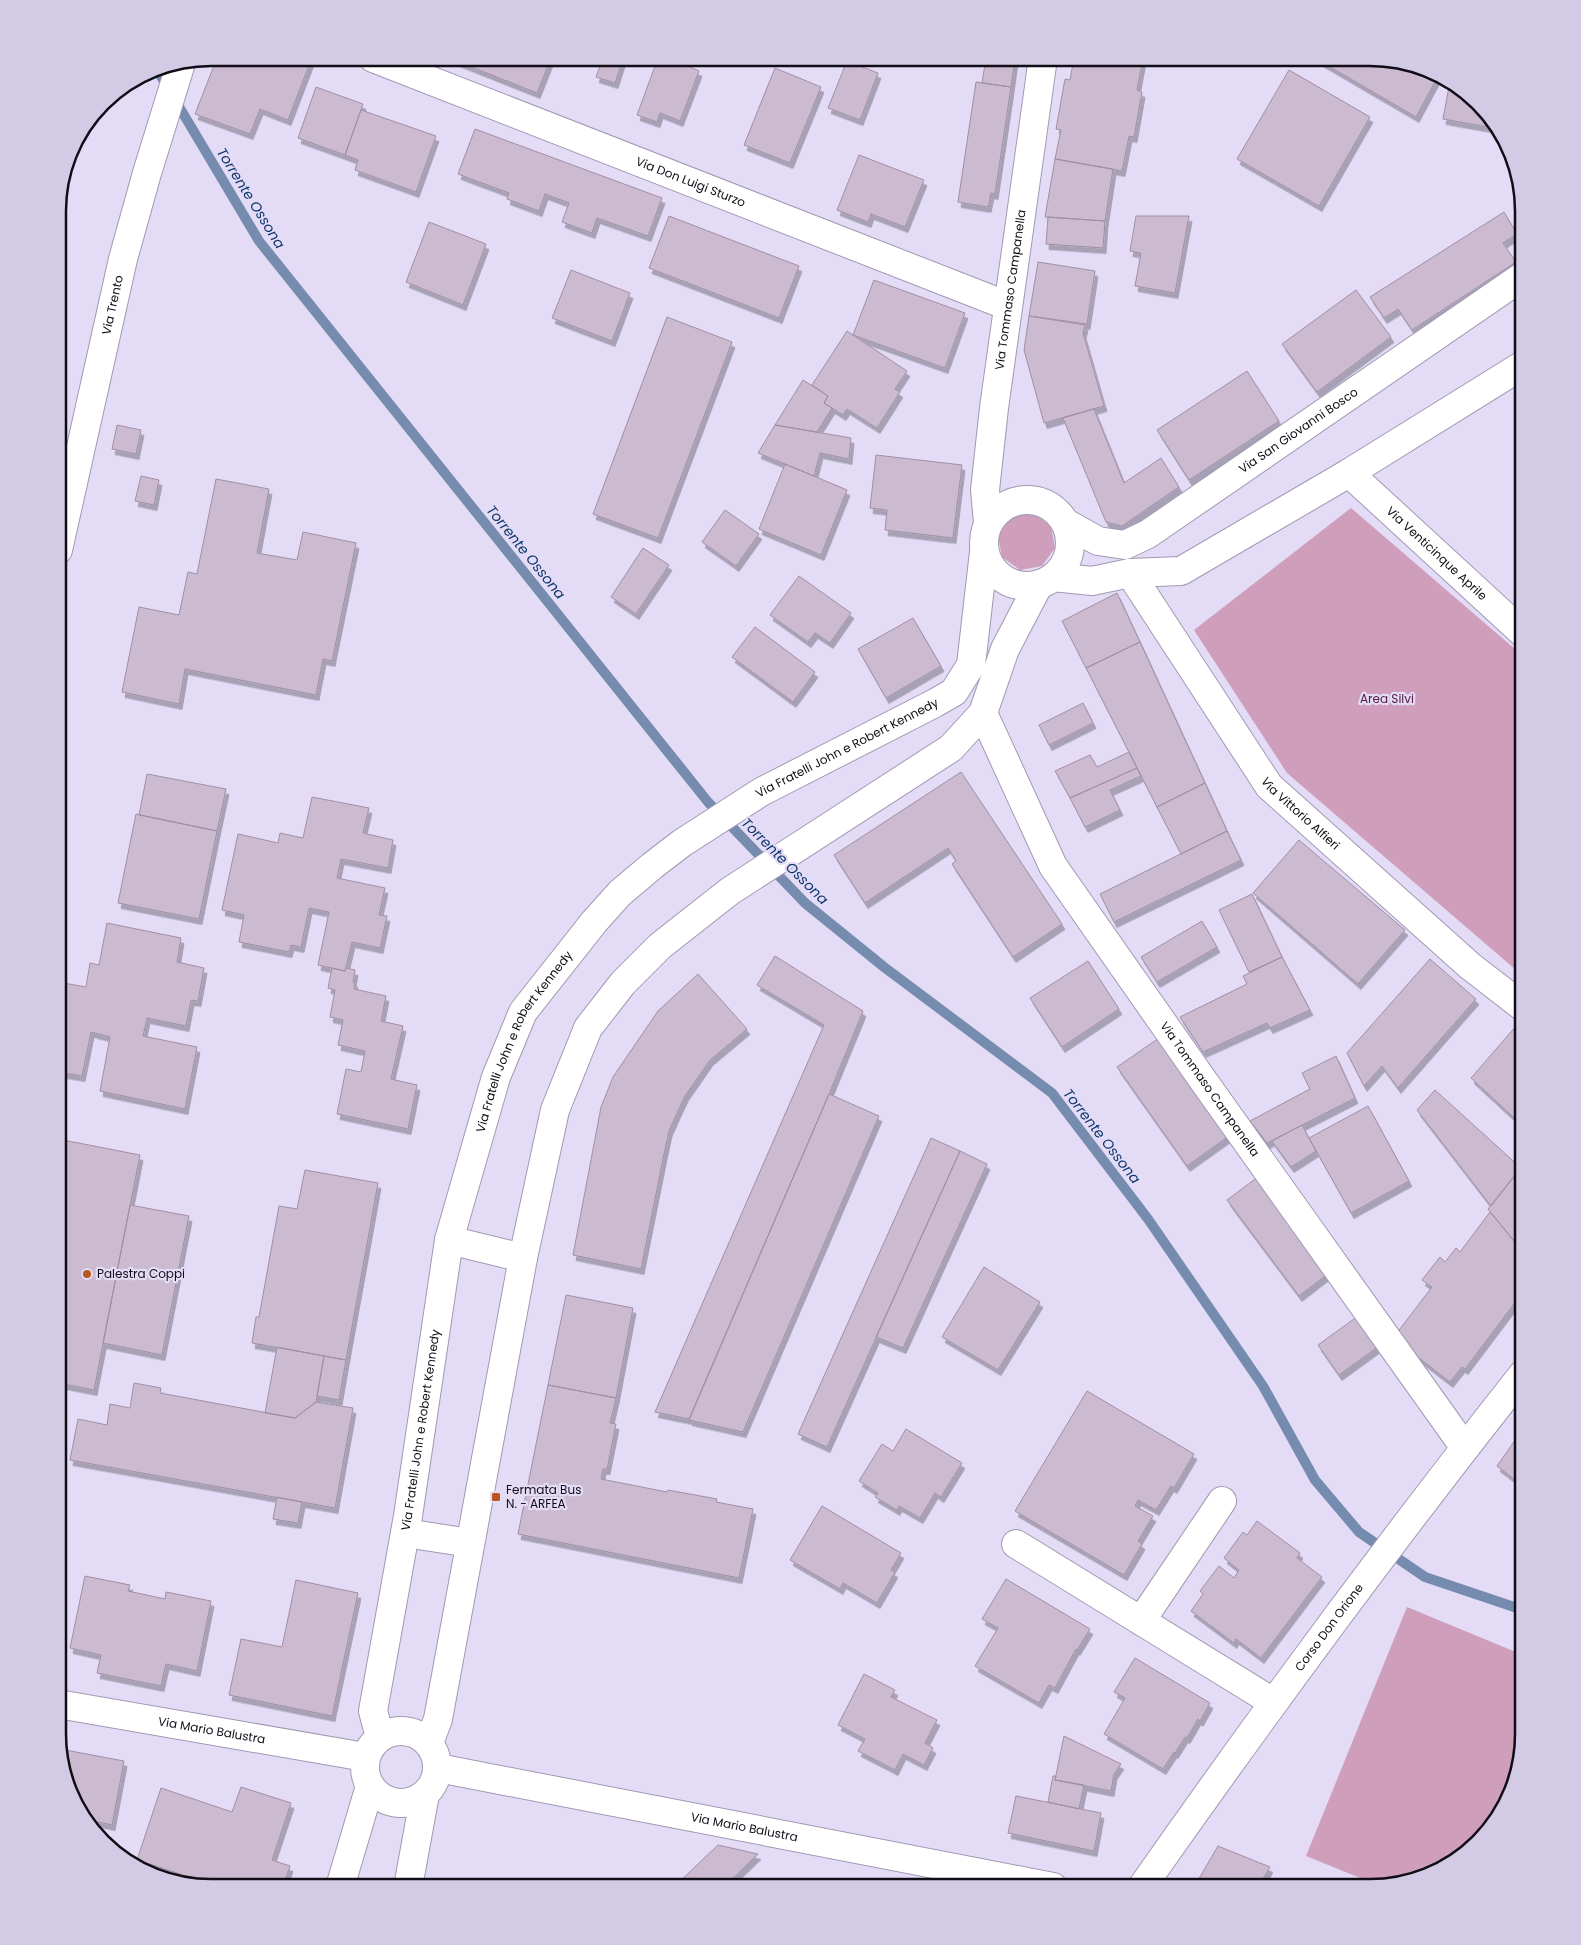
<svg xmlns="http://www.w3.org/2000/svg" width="1581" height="1945" viewBox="0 0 1581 1945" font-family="Poppins,sans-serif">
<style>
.green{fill:#ce9ebb}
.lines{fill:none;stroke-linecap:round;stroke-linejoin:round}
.stream{stroke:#768cae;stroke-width:10}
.building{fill:#ccbad0;stroke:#a08ea4;filter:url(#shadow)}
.minor-casing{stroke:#a099b2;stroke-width:30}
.minor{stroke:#fff;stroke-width:28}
.poi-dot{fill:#b9561e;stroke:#e4dcf7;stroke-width:2}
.labels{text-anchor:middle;stroke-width:4.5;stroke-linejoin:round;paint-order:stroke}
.street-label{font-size:12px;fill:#100d16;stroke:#e4dcf7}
.park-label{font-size:12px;fill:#561a44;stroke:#e4dcf7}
.poi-label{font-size:12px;fill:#100d16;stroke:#e4dcf7;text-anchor:start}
.water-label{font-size:14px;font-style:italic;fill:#0e376c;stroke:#e4dcf7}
.rim{fill:none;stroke:#100d16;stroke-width:2.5}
</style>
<defs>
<filter id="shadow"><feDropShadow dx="3" dy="5.5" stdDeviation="0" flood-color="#0004"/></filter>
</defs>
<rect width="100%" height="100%" fill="#e4dcf7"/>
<path class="green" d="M1351 508 1523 656V976L1287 773 1194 630Z
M1033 513 1051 526 1055 548 1042 566 1020 570 1002 557 998 535 1011 517Z
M1407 1607 1523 1655V1734L1503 1810 1455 1861 1419 1879 1380 1886 1306 1856Z"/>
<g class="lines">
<path class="stream" d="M156 68 259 241 708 802 805 903 884 967 1052 1093 1148 1219 1263 1386 1315 1480 1359 1532 1425 1577 1523 1610"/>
</g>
<path class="building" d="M217 58H304L311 60 288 120 260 109 250 134 195 114Z
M449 58H551L537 93Z
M593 58H623L615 83 596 77 602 61Z
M658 58H670L699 71 680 121 660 113 657 122 637 115Z
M986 58H1015L1011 87 982 83Z
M1074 58H1143L1137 90 1142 92 1134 137 1129 136 1122 171 1055 159 1061 130 1056 129 1065 79 1070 80Z
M1315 58H1380L1438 76 1416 117Z
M847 61 878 73 860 120 828 108Z
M775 68 821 87 790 163 744 145Z
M1289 70 1370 117 1319 206 1237 159Z
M1450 81 1497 126 1499 129 1443 119Z
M976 82 1011 87 995 194 991 193 988 207 958 202Z
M316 87 363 104 345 155 298 138Z
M361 110 436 136 416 192 355 170 358 160 345 155Z
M475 129 662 198 648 236 597 218 592 233 562 222 569 203 545 194 539 211 507 199 509 193 458 174Z
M859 155 924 180 905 227 871 214 868 222 837 210Z
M1055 159 1113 169 1105 221 1045 217Z
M66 172 58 213V201Z
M1504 212 1517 234 1503 243 1516 262 1412 330 1398 309 1384 318 1370 297Z
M669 216 799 266 779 318 649 268Z
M1136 216H1189L1175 293 1135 286 1141 253 1130 251Z
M1048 217 1105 221 1103 248 1046 244Z
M429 222 486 244 463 305 406 282Z
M1038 262 1095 271 1087 324 1029 316Z
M571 270 630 293 612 341 552 318Z
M874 280 965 313 945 368 853 335Z
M1356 290 1391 337 1317 392 1282 344Z
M1029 316 1085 325 1083 333 1104 406 1044 423 1024 350Z
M667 317 732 342 658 538 593 514Z
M847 331 907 371 895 389 900 392 877 428 847 409 843 415 824 403 828 396 812 385Z
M1247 371 1279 421 1189 480 1157 430Z
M803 380 828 396 824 403 832 408 817 432 775 425Z
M1094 409 1124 483 1161 458 1179 487 1122 526 1106 522 1063 418Z
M117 425 141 430 136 454 112 449Z
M775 425 851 438 849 459 820 453 814 476 758 453Z
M876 455 962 465 953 538 885 530 887 510 870 508Z
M785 464 847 490 821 555 759 529Z
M141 476 159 480 154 505 135 501Z
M216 479 269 489 257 553 297 560 303 532 356 543 332 661 323 659 316 695 185 669 179 704 122 692 139 607 179 615 188 572 197 574Z
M725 510 759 534 736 566 702 542Z
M643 548 669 565 636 614 611 597Z
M799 576 851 613 830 643 815 633 808 642 770 615Z
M1117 593 1140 642 1086 668 1062 621Z
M913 618 941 666 886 698 858 649Z
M755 627 815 672 793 702 732 657Z
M1140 642 1205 783 1157 807 1086 668Z
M1083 703 1093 723 1049 745 1039 725Z
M1129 752 1137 768 1070 798 1055 771 1090 755 1097 767Z
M1137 768 1141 776 1110 790 1120 810 1085 827 1070 798Z
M961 772 1062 924 1013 957 952 864 956 861 948 848 865 903 834 855Z
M147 774 226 789 217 831 139 815Z
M1205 783 1227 831 1181 854 1157 807Z
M312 797 369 808 363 833 393 840 388 868 341 859 337 878 385 888 379 915 387 916 380 948 352 942 345 971 318 965 329 912 309 908 301 947 291 945 289 952 239 942 244 915 222 910 238 834 278 843 280 833 303 838Z
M136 814 217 831 199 919 118 903Z
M1227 831 1241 860 1114 922 1100 894Z
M1299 840 1405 930 1358 984 1253 893Z
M1252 894 1282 957 1249 972 1219 910Z
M1202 921 1217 947 1157 982 1141 957Z
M107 923 181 938 177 962 204 968 198 1001 191 1000 186 1026 147 1018 143 1036 197 1047 185 1109 100 1091 110 1037 91 1032 82 1076 58 1072V982L86 987 90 963 99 965Z
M775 956 863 1011 829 1094 689 1419 655 1412 824 1025 757 985Z
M1282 957 1310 1010 1270 1028 1267 1023 1203 1052 1180 1017 1247 984 1243 976Z
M1430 959 1476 999 1398 1088 1382 1066 1364 1086 1347 1053Z
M1088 961 1119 1009 1062 1047 1030 998Z
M332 968 345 971 346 968 355 970 353 982H355L354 989 386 996 381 1021 403 1026 391 1079 417 1085 408 1129 337 1114 346 1069 361 1072 365 1051 338 1045 343 1020 330 1017 335 990 328 988Z
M698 974 747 1029 710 1060 685 1096 678 1111 669 1131 664 1154 641 1269 573 1255 601 1107 613 1077 658 1011Z
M1517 1025 1523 1031V1126L1471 1078Z
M1159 1038 1229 1136 1187 1166 1117 1067Z
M1336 1056 1355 1098 1267 1143 1250 1121 1310 1089 1302 1073Z
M1435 1090 1521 1168 1491 1206 1417 1110Z
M829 1094 879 1116 743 1432 689 1420Z
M1368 1106 1409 1181 1351 1213 1309 1138Z
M1302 1125 1316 1151 1291 1167 1272 1141Z
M931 1138 960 1151 827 1447 798 1434Z
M58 1139 140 1155 94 1390 58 1383Z
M960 1151 987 1164 903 1348 876 1337Z
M1523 1165V1252L1488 1209Z
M305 1170 378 1183 346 1360 252 1343 256 1317H259L279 1206 297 1209Z
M1262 1174 1334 1269 1299 1296 1227 1200Z
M130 1205 189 1216 162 1355 103 1343Z
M1490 1212 1523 1252V1292L1465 1369 1462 1367 1450 1382 1393 1338 1432 1287 1422 1280 1440 1257 1445 1262 1456 1248 1460 1252Z
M984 1267 1040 1302 998 1370 942 1337Z
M566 1295 633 1308 616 1398 548 1385Z
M1358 1316 1379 1346 1339 1375 1318 1345Z
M277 1347 324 1356 316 1402 295 1418 265 1413Z
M324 1356 346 1360 339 1400 317 1396Z
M134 1383 161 1388 160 1393 295 1418 316 1402 353 1408 335 1508 70 1460 78 1419 107 1425 110 1404 130 1408Z
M548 1385 616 1398 610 1423 616 1424 607 1469H603L601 1479 667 1492 668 1490 717 1499 716 1502 753 1509 739 1578 518 1534Z
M1087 1391 1194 1454 1174 1488 1171 1486 1156 1510 1138 1500 1135 1506 1153 1516 1138 1541 1142 1544 1124 1575 1015 1511Z
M906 1429 962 1463 941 1497 935 1493 920 1518 899 1506 897 1510 875 1497 878 1493 859 1481 882 1444 893 1451Z
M1523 1429V1486L1497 1466Z
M277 1497 302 1502 298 1523 273 1519Z
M822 1506 901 1553 891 1570 895 1572 877 1603 843 1583 840 1589 790 1560Z
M1257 1521 1300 1553 1297 1558 1322 1577 1261 1658 1236 1639 1234 1643 1191 1611 1203 1594 1200 1591 1219 1566 1234 1578 1239 1570 1224 1558 1243 1532 1247 1535Z
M85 1576 130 1585 128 1591 165 1599 166 1592 211 1601 197 1671 166 1664 161 1686 97 1673 101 1655 70 1648Z
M1006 1579 1090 1629 1077 1650 1076 1649 1055 1688 1049 1685 1039 1703 975 1666 998 1628 982 1619Z
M296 1580 358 1593 332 1716 229 1695 241 1639 282 1647Z
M1135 1658 1210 1703 1200 1721 1198 1719 1187 1738 1185 1737 1175 1753 1174 1752 1163 1769 1104 1734 1125 1698 1114 1692Z
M864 1674 895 1690 891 1697 937 1720 925 1743 933 1748 924 1765 903 1754 895 1770 858 1751 865 1739 838 1725Z
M1064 1736 1121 1764 1114 1774 1111 1791 1055 1780Z
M60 1749 124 1761 112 1825 84 1819 66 1783Z
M1053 1776H1056L1055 1780 1084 1785 1079 1809 1048 1802Z
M241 1787 291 1803 272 1860 290 1866 283 1887H219L137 1860 161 1788 232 1812Z
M1016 1796 1101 1813 1094 1851 1008 1833Z
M718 1845 758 1854 724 1887H678L676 1885Z
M1218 1846 1270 1867 1258 1887H1194Z
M143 1862 219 1887H211L141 1869Z
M849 1883 864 1887H845Z"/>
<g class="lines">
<defs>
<g id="minor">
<path id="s1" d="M373 58 1008 306"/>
<path id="s2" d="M1349 473 1523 633"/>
<circle cx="1027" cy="543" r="43"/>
<path id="s3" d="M988 522 985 490 994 408 1043 58"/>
<path id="s4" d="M1066 523 1098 541 1125 545 1148 534 1523 276"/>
<path id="s5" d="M58 550 123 259 147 173 181 63"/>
<path id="s6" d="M1130 573 1269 786 1470 966 1523 1007"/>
<path d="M1053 577 1092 581 1130 573 1181 571 1349 473 1523 365"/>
<path id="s7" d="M983 713 1053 866 1205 1083 1465 1448"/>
<path d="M449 1240 523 1258"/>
<path d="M405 1533 470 1543"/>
<path d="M1016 1544 1273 1702"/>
<path d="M1141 1621 1222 1501"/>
<path id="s8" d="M58 1704 365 1757"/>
<circle cx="401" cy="1767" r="36"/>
<path id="s9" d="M380 1737 373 1711 408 1516 449 1240 496 1077 523 1012 594 922 620 893 652 866 682 843 761 792 935 703 954 692 971 665 984 552"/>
<path d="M429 1743 438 1719 523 1258 555 1110 588 1028 623 983 660 946 730 891 951 748 983 713 1005 649 1039 584"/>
<path id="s10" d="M438 1768 1053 1887"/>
<path d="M340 1887 370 1786"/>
<path d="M408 1887 425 1794"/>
<path id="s11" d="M1142 1887C1264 1713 1391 1541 1523 1374"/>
</g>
</defs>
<use href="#minor" class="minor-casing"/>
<use href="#minor" class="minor"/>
</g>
<g class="poi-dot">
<circle cx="87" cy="1274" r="5"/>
<rect x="491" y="1492" width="10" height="10" rx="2.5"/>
</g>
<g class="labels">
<g class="street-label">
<text dy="4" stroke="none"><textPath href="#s1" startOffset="341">Via Don Luigi Sturzo</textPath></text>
<text dy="4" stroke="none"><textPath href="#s3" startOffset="234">Via Tommaso Campanella</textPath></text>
<text dy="4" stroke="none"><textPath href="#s5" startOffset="251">Via Trento</textPath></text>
<text dy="4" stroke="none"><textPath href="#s4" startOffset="272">Via San Giovanni Bosco</textPath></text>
<text dy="4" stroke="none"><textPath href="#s2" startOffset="119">Via Venticinque Aprile</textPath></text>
<text dy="4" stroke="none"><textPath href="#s9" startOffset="1168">Via Fratelli John e Robert Kennedy</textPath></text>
<text dy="4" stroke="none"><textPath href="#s6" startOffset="296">Via Vittorio Alfieri</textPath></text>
<text dy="4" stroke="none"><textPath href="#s9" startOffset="718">Via Fratelli John e Robert Kennedy</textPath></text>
<text dy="4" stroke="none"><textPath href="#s7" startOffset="441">Via Tommaso Campanella</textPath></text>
<text dy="4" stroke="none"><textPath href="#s9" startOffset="312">Via Fratelli John e Robert Kennedy</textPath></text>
<text dy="4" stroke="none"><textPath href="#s11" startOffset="320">Corso Don Orione</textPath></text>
<text dy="4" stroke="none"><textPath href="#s8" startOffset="156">Via Mario Balustra</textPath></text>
<text dy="4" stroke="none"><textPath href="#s10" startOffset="312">Via Mario Balustra</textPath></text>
</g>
<g class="park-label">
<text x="1387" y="703">Area Silvi</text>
</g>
<g class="poi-label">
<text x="97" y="1278">Palestra Coppi</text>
<text x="506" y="1494">Fermata Bus<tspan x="506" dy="14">N. - ARFEA</tspan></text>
</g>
<g class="water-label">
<text transform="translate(251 198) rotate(58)" y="5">Torrente Ossona</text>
<text transform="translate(526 552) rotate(51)" y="5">Torrente Ossona</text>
<text transform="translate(785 861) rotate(45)" y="5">Torrente Ossona</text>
<text transform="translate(1102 1136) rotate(52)" y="5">Torrente Ossona</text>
</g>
</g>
<path d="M0 0H1581V1945H0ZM211 66H1370A145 145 0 0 1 1515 211V1734A145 145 0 0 1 1370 1879H211A145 145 0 0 1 66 1734V211A145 145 0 0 1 211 66Z" fill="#d3cbe5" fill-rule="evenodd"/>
<path class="rim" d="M211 66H1370A145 145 0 0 1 1515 211V1734A145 145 0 0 1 1370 1879H211A145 145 0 0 1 66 1734V211A145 145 0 0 1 211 66Z"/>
</svg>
